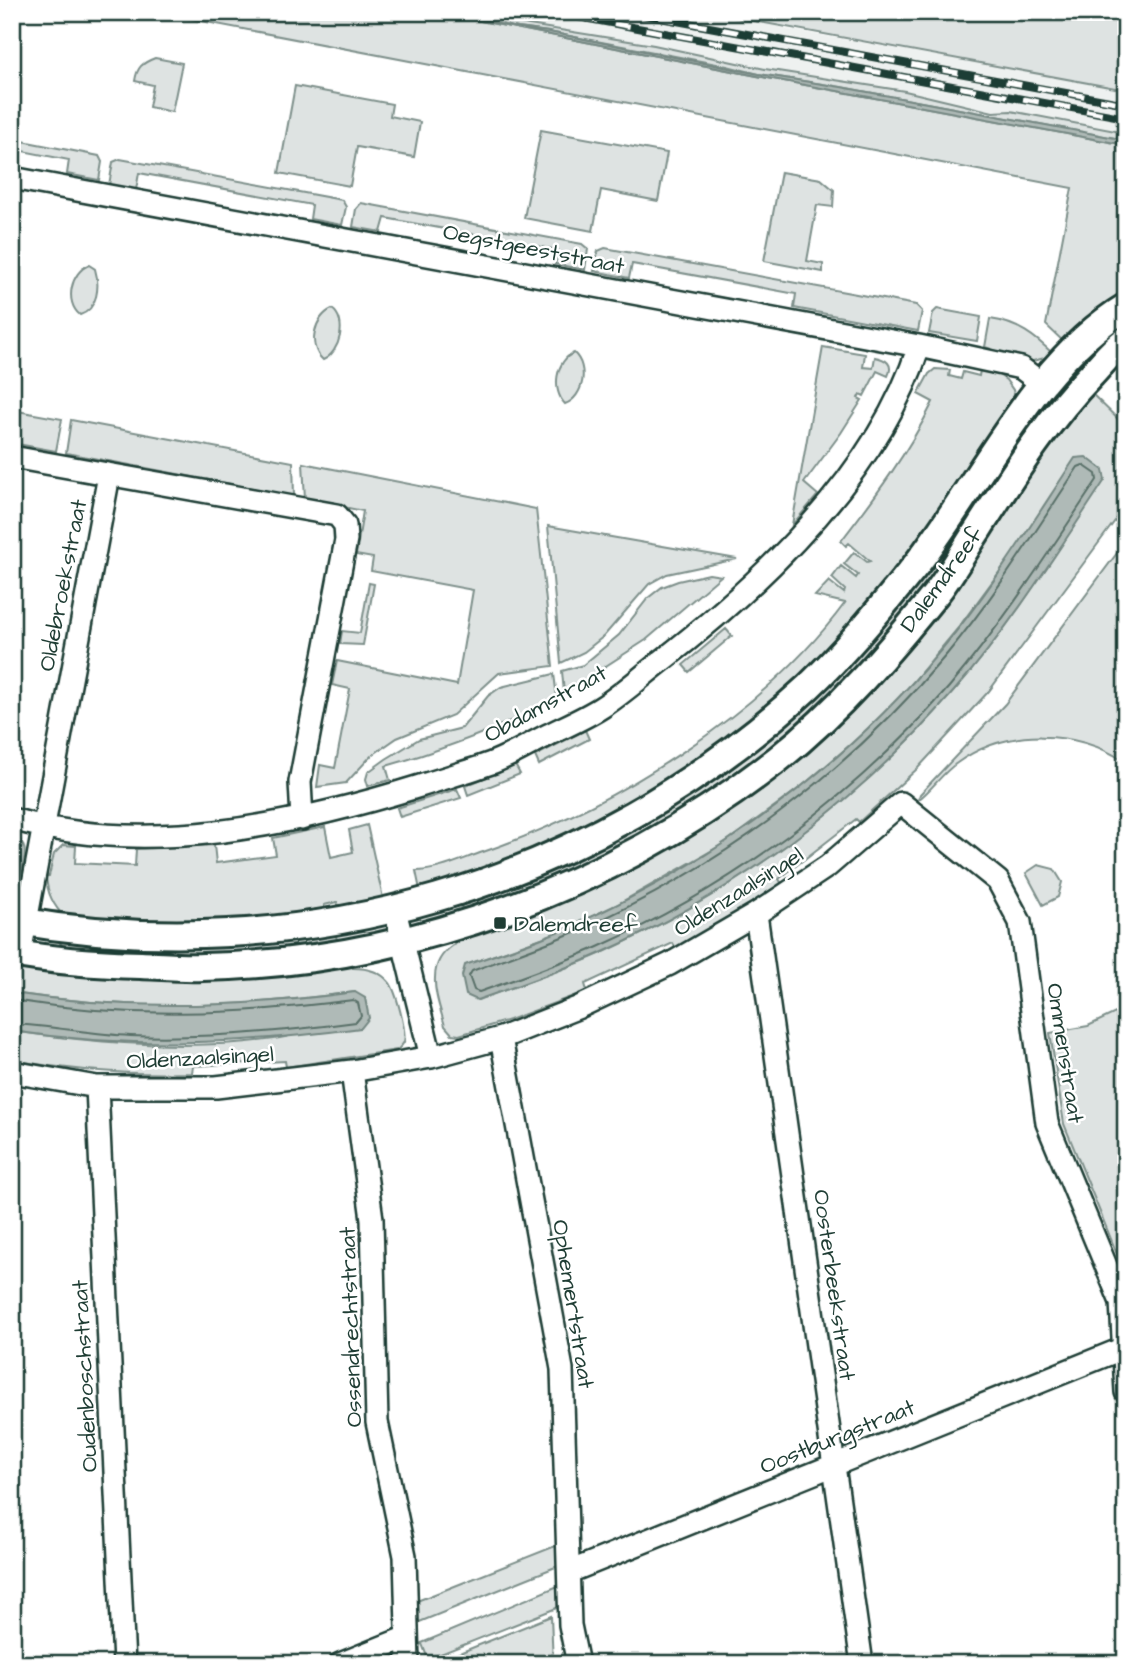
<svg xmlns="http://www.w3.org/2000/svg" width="1138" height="1676" viewBox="0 0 1138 1676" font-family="'Architects Daughter',sans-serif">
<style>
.built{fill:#eef1f0}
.green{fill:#dee3e2;stroke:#7e908b;stroke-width:2;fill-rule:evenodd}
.water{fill:#afbab7;stroke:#758883;stroke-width:2}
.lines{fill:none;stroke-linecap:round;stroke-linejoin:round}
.shore{stroke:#596f68;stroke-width:2}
.minor-casing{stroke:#1f3d34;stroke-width:26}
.tertiary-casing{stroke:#1f3d34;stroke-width:32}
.minor{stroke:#fff;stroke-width:21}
.tertiary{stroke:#fff;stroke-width:26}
.rail-casing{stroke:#1f3d34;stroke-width:8}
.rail{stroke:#fff;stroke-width:5;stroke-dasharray:16;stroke-linecap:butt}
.poi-dot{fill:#1f3d34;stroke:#fff;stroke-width:2.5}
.labels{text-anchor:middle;stroke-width:5;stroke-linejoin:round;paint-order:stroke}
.street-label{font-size:23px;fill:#1f3d34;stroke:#fff}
.poi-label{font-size:23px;fill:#1f3d34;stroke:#fff;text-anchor:start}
</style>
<rect width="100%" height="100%" fill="#fff"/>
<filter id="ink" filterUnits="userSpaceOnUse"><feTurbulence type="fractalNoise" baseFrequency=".0143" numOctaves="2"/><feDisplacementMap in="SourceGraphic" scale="14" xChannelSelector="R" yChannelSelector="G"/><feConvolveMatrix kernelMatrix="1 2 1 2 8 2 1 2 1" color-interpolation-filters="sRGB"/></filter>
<g filter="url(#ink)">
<path class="built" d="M476 12H698L751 22 760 20 785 29 989 65 995 64 1019 71 1126 91V133L1011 111 993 112 905 91 766 69 654 45 529 25Z"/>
<path class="green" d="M154 12H435L757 76 1126 145V300L1067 345 1046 325 1072 188Z
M447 12 479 13 529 25 654 45 765 69 905 91 993 112 1011 111 1126 133V140L841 87 759 74 727 66 549 32 518 28Z
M705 12H1126V90Z
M155 58 182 63 172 112 149 107 153 85 135 81C137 67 142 63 155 58Z
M295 86 392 104 390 116 420 122 414 157 357 147 350 186 279 173Z
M541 130 667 153 658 201 601 190 593 231 524 218Z
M12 139 99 156 102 162 99 180 67 174 69 160 12 149Z
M120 159 342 200 346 207 342 225 310 219 312 205 139 173 136 190 109 185 113 162Z
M781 172 821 179 834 190 833 207 817 205 807 261 823 264V272L764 261Z
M361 203 582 244 588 249 585 270 555 264 558 250 385 218 381 232 353 227 356 209Z
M605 248 916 305 922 311 918 331 794 308 796 294 632 264 629 278 594 271 598 251Z
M89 265 95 269C100 286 98 309 80 315 64 302 71 272 89 265Z
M332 309C348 320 340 353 323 360 307 346 314 317 332 309Z
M937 309 981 317 977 341 929 333 933 313Z
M990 319C1018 323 1035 336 1054 355L1052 360 1048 357 1029 362 985 347Z
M823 347 865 354 863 367 873 368 875 357C886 359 894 364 888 376L877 371 864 396 860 394 858 398 862 400 841 433 804 483 818 495 792 525Z
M574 353C589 367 584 397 565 404 551 390 556 360 574 353Z
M935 369 950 370 949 376 961 379 963 372 979 376 980 370 996 373 1006 380 1013 390 1015 401 879 602 742 734 561 844 420 890 416 871C438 871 462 859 483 852 612 808 763 714 845 603L815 596 829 581 844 593 845 590 832 578 841 566 856 578 858 575 844 564 854 552 867 562 870 561 849 543 846 546 841 541C875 497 908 453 933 402L918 394 929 374Z
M1088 390 1126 427V506L989 691 918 768 859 822 856 819 779 879 782 884 676 949 673 943 585 984 587 991 509 1020 459 1035 452 1034 445 1026C441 1011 434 994 435 978 435 940 481 934 510 924L508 917 780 762ZM1103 470 1104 480C1056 553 1010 627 953 692 857 803 735 892 602 953 561 971 519 985 478 1000 464 990 461 981 466 965L553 934 616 905 723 844 801 787 863 734 904 693 958 628 1006 563Z
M12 410 62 419 56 451 12 443Z
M71 420 293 462 294 496 66 453Z
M1008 449 1018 456 953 553 865 662 804 720 763 755 694 805 598 859 463 914 460 901 732 762Z
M303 463 536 509 553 666 499 673 453 715 397 738 371 756 346 783 317 787 320 765 335 768 350 689 332 685 337 661 457 685 473 590 371 571 373 558 356 555 363 511 305 499Z
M548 526 737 559 667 574 649 584 604 636 584 652 561 663Z
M1126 541V762C1076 729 1007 727 957 763 942 773 932 790 918 800L920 794 1005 704Z
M709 574 721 576 646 640 564 693 562 671 583 665 619 635 648 598 662 587 678 581Z
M369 583 374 584 363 645 340 644 342 631 360 633Z
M726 629 732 636 689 672 683 665Z
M554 674 557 697C503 728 445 749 386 766L390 780 368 786 366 779 368 772 386 759 419 739 462 728 488 696 501 687Z
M585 730 589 739 539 765 535 756Z
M515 765 520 774 468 795 465 786Z
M457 789 461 798 400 817 397 808Z
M367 825 383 898 338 906 337 902 324 905V910L208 928 65 917C53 906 47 893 46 876H49L54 854 63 845 76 846 75 863 135 866 136 849 214 845 216 863 276 855 273 838 325 827 331 857 353 852 349 830Z
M12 834C29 843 25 856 22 871L24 872 12 891Z
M1038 865 1054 869 1062 882 1058 897 1043 905 1026 873Z
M335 932 338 944 291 951 154 958 60 947V944L66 939Z
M352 958 353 968C367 968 380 971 389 982 396 990 407 1032 404 1042 402 1046 400 1047 397 1050L286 1067 285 1061 193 1066 192 1073C132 1075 72 1071 12 1060V1031C95 1043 191 1051 274 1039 306 1034 337 1023 368 1015L364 1001 355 992C234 1008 133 1011 12 993V960Z
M1126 1008V1276L1064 1124 1050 1033 1088 1026Z
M558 1545V1566L417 1623V1601Z
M558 1586 559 1607 428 1659 422 1644 417 1645Z
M551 1616 553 1664H432Z"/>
<path class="water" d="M435 12H447L518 28 549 32 759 74 841 87 1126 140V145L757 76Z
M1086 457 1103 470 1105 480C1057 552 1011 626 954 691 858 803 735 893 601 953 561 971 519 985 477 1000L466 995 462 976 465 965C504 952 543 939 580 922 719 859 843 767 941 650 991 590 1032 523 1075 458Z
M355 992 365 998 369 1018 361 1028C243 1044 131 1049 12 1031V993C127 1011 240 1008 355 992Z"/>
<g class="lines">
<path class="shore" d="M1083 465 1096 474 1097 480C1050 550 1004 622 949 687 854 797 731 887 598 947 559 964 519 978 479 992L474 990 469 976 472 971C508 957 545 945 581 929 722 867 848 772 947 654 996 595 1036 530 1078 467Z
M12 1000C128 1019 237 1015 353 1000L358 1003 361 1016 356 1022C281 1032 206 1039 130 1036 91 1034 52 1026 12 1024"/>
<defs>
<path id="minor" d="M12 178 919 346 1021 368 1041 383
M12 457 337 515 345 525 346 540 300 782 302 819
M12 819C146 857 291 826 420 786 444 778 470 771 494 762 512 755 530 744 548 735 566 726 585 718 602 707 622 694 641 677 659 663 761 584 879 472 919 346
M395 910 431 1057
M756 914 862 1664
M20 954 109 475
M501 1038 562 1369 570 1625 578 1664
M352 1071 372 1219 377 1422 405 1556 408 1664
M12 1072 97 1087H216L352 1071 431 1057 501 1038 577 1008 670 964 756 914 828 866 901 803 998 881 1020 922 1047 1123 1121 1302 1126 1392
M97 1087 124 1664
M569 1572 1124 1348
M340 1664 407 1637"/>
<path id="tertiary" d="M12 920C302 971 592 886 808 687 846 651 879 610 912 570 979 486 1033 363 1126 307
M12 953C54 961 99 964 141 965 162 966 183 968 203 967 410 963 615 886 778 759 838 711 890 651 938 591 953 571 965 549 979 528 1013 475 1048 419 1092 374 1103 362 1113 349 1126 340"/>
</defs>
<use href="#minor" class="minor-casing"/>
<use href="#tertiary" class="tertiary-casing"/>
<use href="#minor" class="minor"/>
<use href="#tertiary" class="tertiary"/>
<defs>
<path id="rail" d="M551 12 1126 118
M628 12 1126 104"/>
</defs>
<use href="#rail" class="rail-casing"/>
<use href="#rail" class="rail"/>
</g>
</g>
<rect class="poi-dot" x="493" y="916" width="14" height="14" rx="3.5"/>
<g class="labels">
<g class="street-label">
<text transform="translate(534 248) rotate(11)" y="8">Oegstgeeststraat</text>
<text transform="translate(941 579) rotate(-54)" y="8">Dalemdreef</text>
<text transform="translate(62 585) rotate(-79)" y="8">Oldebroekstraat</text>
<text transform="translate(545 703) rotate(-29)" y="8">Obdamstraat</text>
<text transform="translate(738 891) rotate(-32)" y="8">Oldenzaalsingel</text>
<text transform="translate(1066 1053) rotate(81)" y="8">Ommenstraat</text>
<text transform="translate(200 1057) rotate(-3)" y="8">Oldenzaalsingel</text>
<text transform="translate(835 1285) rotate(82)" y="8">Oosterbeekstraat</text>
<text transform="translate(574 1304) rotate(81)" y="8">Ophemertstraat</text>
<text transform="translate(350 1327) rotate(-92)" y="8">Ossendrechtstraat</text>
<text transform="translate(84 1376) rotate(-93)" y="8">Oudenboschstraat</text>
<text transform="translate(837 1436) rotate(-22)" y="8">Oostburgstraat</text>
</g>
<g class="poi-label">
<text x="514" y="931">Dalemdreef</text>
</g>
</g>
<rect width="1138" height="1676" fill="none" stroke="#fff" stroke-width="42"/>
<rect x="21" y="21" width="1096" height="1634" fill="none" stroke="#1f3d34" stroke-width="2.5" filter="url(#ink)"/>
</svg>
